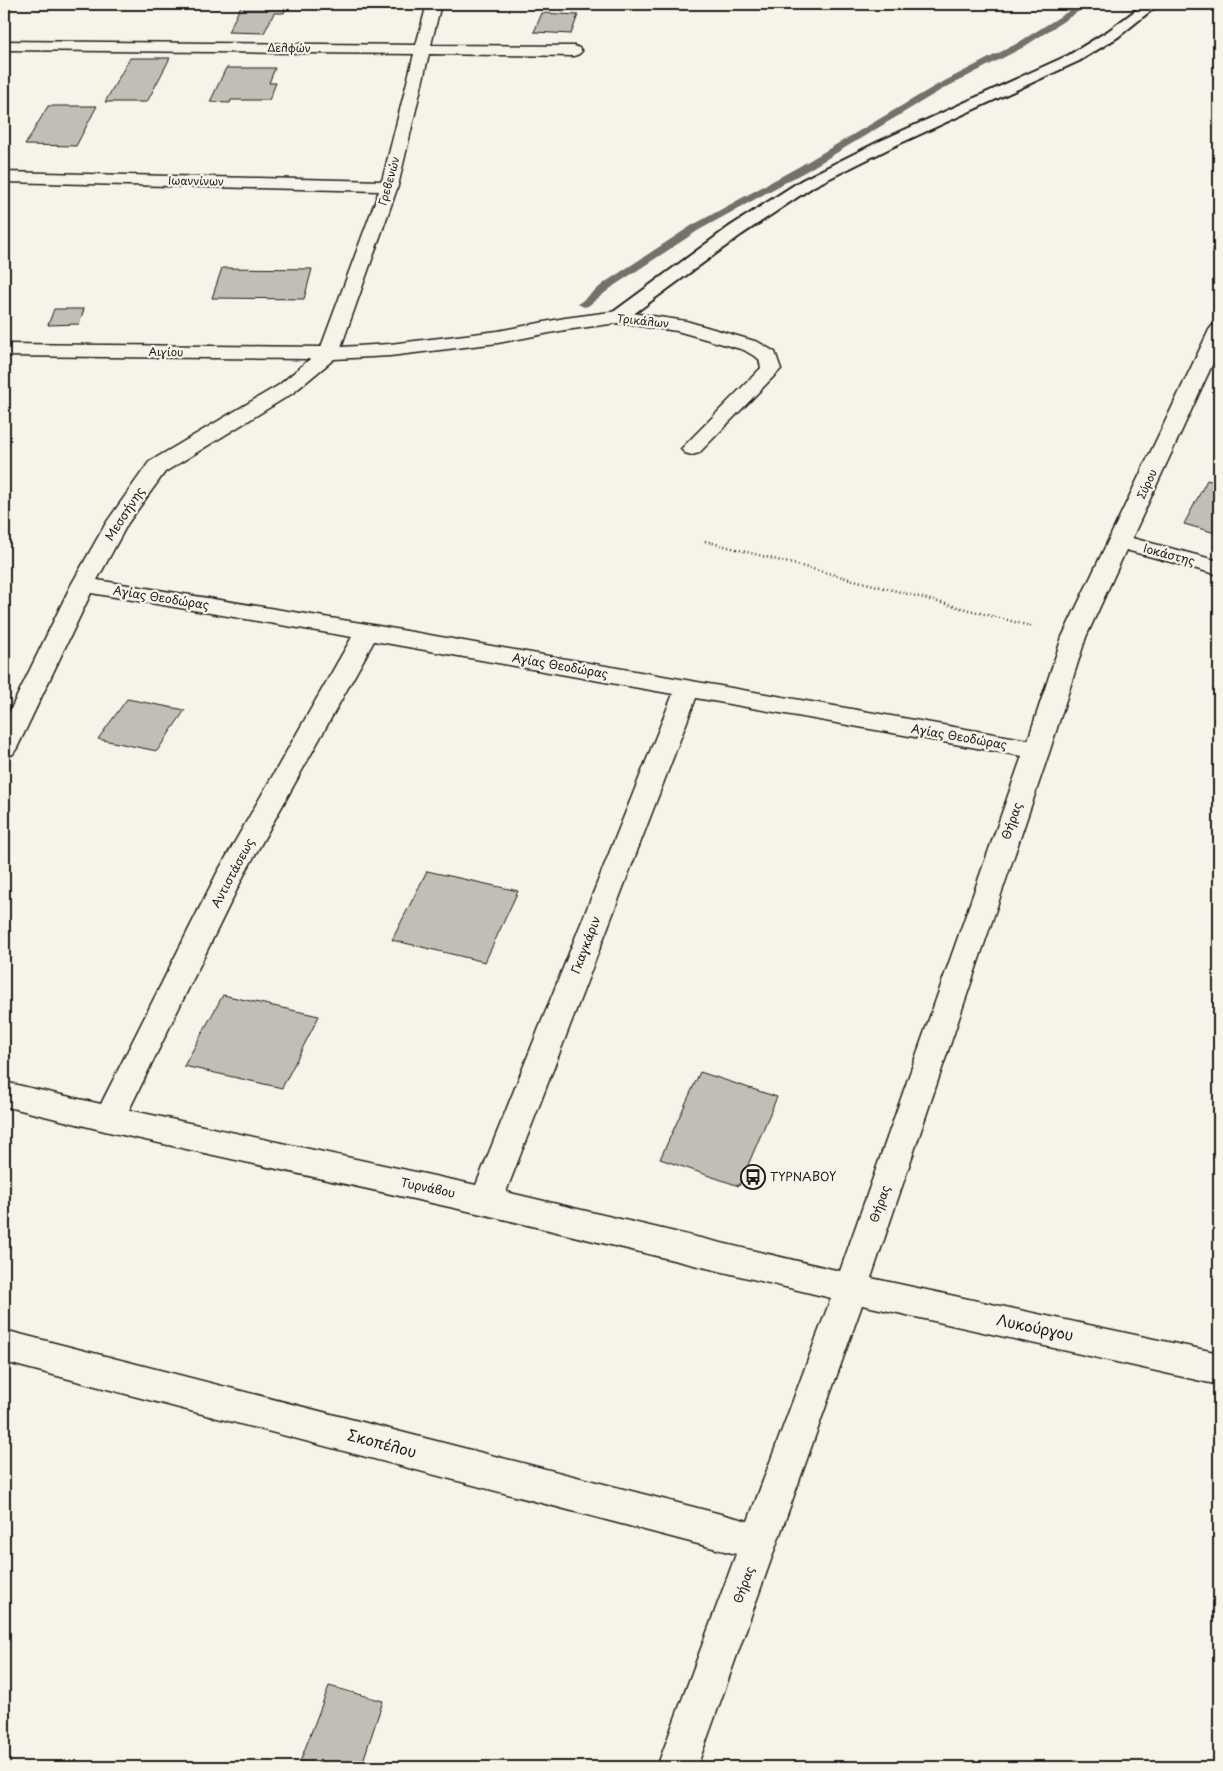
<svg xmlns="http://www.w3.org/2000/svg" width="1223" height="1771" viewBox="0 0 1223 1771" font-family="'Playpen Sans',sans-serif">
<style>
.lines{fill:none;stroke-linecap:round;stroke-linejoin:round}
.stream{fill:#72716c;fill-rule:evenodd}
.building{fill:#c0beb5;stroke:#1c1c1c}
.service-casing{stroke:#1c1c1c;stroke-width:4}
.minor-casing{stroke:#1c1c1c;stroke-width:3}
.path{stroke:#1c1c1c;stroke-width:2.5;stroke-dasharray:1 3;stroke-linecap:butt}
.service{fill:#f7f3e8;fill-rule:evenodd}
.minor{fill:#f7f3e8;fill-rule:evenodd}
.labels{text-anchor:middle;stroke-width:4.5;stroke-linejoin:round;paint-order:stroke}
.far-street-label{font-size:11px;fill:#1c1c1c;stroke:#f7f3e8}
.street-label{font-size:12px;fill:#1c1c1c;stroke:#f7f3e8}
.poi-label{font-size:12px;fill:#1c1c1c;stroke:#f7f3e8;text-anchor:start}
.near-street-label{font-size:15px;fill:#1c1c1c;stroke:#f7f3e8}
</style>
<rect width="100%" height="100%" fill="#f7f3e8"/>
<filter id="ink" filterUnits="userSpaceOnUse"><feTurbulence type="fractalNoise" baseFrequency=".02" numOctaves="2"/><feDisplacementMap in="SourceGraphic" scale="10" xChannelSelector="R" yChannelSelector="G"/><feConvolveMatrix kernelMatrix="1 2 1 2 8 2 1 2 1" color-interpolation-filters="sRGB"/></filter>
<g filter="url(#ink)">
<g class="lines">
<path class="stream" d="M1080 4H1090L1022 48 941 90 808 170 699 230 615 285 588 306 584 307 578 304 607 281 691 226 800 166 935 86 1016 44Z"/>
</g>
<path class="building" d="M242 4H289L284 13H274L264 33 228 32Z
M542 13 578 15 571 34 534 32Z
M130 58H170L147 102H105Z
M226 68H275L269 83H276L269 100H231L230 103 210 102Z
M48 106H97L76 146 25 145Z
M222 268 312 269 304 299 212 298Z
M54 309H84L79 324 48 325Z
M1207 480 1219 483V534L1184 524Z
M127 699 185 710 157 751 98 739Z
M427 871 518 891 485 962 392 940Z
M223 995 319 1016 282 1088 184 1066Z
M700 1072 777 1097 739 1186 660 1159Z
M329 1686 383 1701 361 1767H298Z"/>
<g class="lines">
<defs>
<path id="service" d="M1144 4H1159L1118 37 1079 61 890 148 814 186 741 235 624 321 618 322 612 321 609 317 612 313 729 227 802 180 878 142 1069 55 1108 31Z"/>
<path id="minor" d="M427 4H441L431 45 574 46 579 48 582 51 579 54 574 56 429 54 398 186 341 347 390 344 498 331 565 318 618 311 686 321 758 342 775 352 781 369 699 453 692 455 685 453 681 449 685 445 761 368 759 359 744 350 677 331 618 323 565 330 498 343 390 356 334 359 293 393 165 472 128 523 97 580 367 624 1028 740 1062 637 1209 330 1212 326 1219 324V350L1132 538 1219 561V575L1126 550 1086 637 1050 750 871 1278 1219 1353V1385L862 1305 697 1767H657L736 1554 4 1362V1330L748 1521 831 1298 486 1215 109 1132 4 1106V1082L101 1104 217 873 352 637 91 593 17 748 13 754 4 757V723L71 585 106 523 149 462 279 385 310 359 4 356V344L321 347 379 191 4 182V172L382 181 414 54 4 50V41L416 45ZM374 641 673 694 476 1185 129 1110 245 873ZM696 698 1022 756 840 1271 506 1192Z"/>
</defs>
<use href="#service" class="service-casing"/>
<use href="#minor" class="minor-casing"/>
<path class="path" d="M705 541 1034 627"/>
<use href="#service" class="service"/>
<use href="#minor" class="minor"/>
</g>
</g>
<defs>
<symbol id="bus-ring" viewBox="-11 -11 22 22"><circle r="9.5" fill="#f7f3e8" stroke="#1c1c1c" stroke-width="1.5"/><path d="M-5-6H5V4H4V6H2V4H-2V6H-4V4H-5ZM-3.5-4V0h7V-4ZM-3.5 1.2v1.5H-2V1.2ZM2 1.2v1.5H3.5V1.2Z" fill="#1c1c1c"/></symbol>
</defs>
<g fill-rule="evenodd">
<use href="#bus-ring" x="739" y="1163" width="28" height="28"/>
</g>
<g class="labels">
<g class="far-street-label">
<text transform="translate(289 48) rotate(1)" y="4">Δελφών</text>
<text transform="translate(196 181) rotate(1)" y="4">Ιωαννίνων</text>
<text transform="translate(389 181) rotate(-74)" y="4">Γρεβενών</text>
<text transform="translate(643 321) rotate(6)" y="4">Τρικάλων</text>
<text transform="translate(166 352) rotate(1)" y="4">Αιγίου</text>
<text transform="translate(1147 484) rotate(-65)" y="4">Σύρου</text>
</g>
<g class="street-label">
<text transform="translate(125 514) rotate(-57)" y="4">Μεσσήνης</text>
<text transform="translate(1169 555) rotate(15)" y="4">Ιοκάστης</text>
<text transform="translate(161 598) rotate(9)" y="4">Αγίας Θεοδώρας</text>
<text transform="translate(560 666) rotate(10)" y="4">Αγίας Θεοδώρας</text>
<text transform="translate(959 737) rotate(10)" y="4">Αγίας Θεοδώρας</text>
<text transform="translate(1012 821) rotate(-71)" y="4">Θήρας</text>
<text transform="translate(233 873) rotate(-62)" y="4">Αντιστάσεως</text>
<text transform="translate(586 945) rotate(-69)" y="4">Γκαγκάριν</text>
<text transform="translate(428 1188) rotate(12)" y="4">Τυρνάβου</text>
<text transform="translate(880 1204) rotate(-71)" y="4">Θήρας</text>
<text transform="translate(744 1585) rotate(-70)" y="4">Θήρας</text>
</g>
<g class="poi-label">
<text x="770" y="1181">ΤΥΡΝΑΒΟΥ</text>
</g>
<g class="near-street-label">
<text transform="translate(1035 1328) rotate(12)" y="5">Λυκούργου</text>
<text transform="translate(382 1444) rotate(15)" y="5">Σκοπέλου</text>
</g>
</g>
<rect width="1223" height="1771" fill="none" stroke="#f7f3e8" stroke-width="20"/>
<rect x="10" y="10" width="1203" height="1751" fill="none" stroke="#1c1c1c" stroke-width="2" filter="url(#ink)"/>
</svg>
